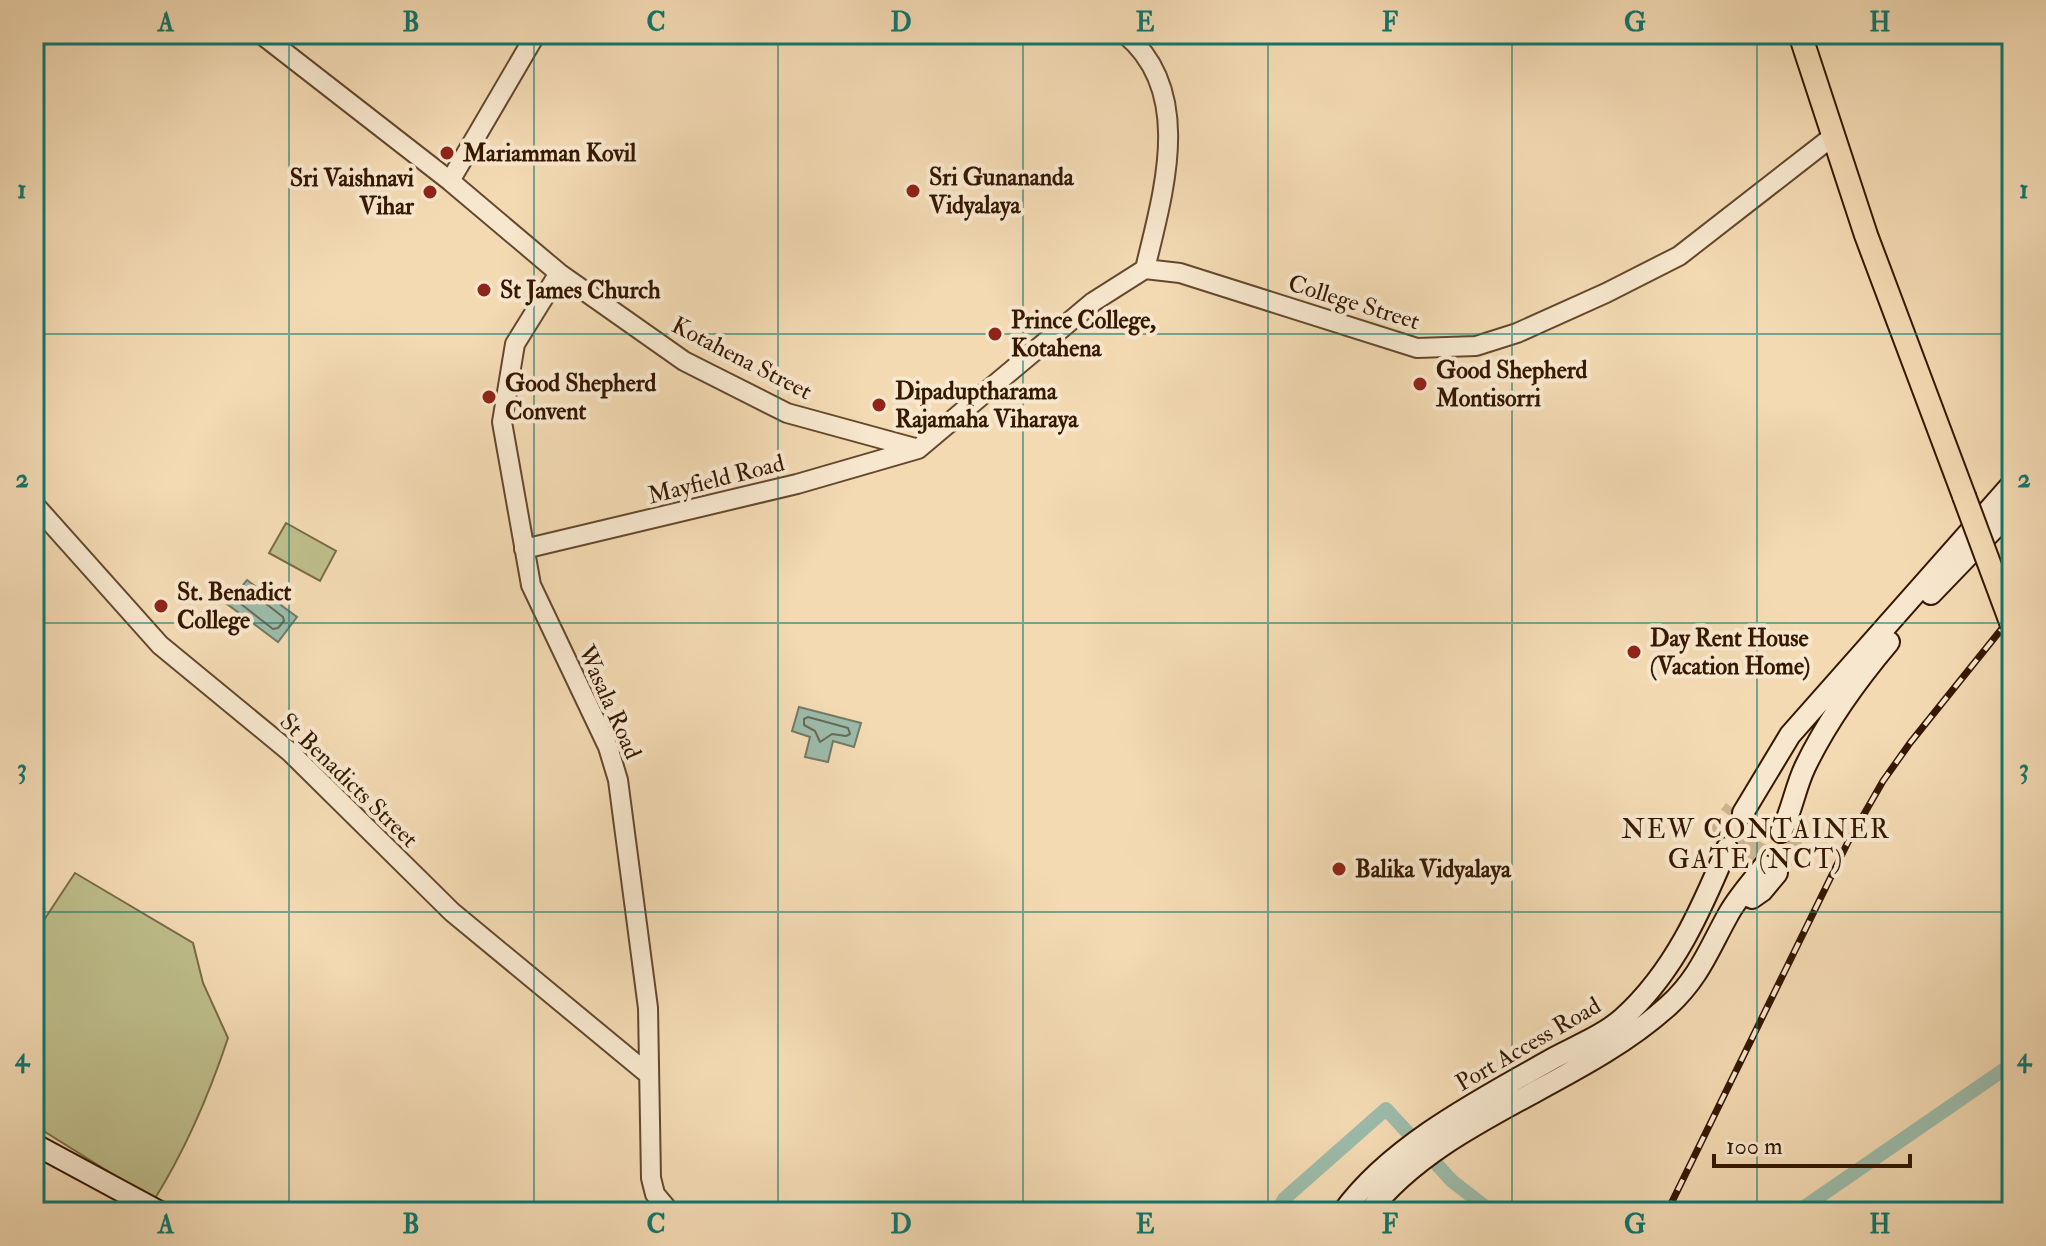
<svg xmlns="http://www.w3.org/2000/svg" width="2046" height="1246" viewBox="0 0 2046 1246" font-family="'IM FELL Double Pica',serif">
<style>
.green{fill:#bebe8b;stroke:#7a6b46;stroke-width:2}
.water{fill:#9cbbaa;stroke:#737a66;stroke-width:2}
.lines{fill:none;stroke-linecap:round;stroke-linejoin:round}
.shore{stroke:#686a55;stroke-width:2}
.canal{stroke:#9cbbaa;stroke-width:14}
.secondary-tunnel{stroke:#cdb38f;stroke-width:20;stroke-dasharray:20 10;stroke-linecap:butt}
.tertiary-casing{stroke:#64482d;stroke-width:22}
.secondary-casing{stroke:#351800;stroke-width:24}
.primary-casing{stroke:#351800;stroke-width:26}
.tertiary{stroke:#f7e7ce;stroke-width:18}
.secondary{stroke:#f7e7ce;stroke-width:20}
.primary{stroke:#f3dab3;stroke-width:22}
.rail-casing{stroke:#351800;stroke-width:7}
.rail{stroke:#f7e7ce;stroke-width:4;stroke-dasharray:12;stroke-linecap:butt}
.primary-bridge-casing{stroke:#351800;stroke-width:26;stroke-linecap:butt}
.primary-bridge{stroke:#f3dab3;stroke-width:22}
.grid{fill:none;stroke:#0f766e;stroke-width:2;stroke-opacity:0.55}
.poi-dot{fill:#8f2418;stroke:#f7e7ce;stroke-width:3}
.labels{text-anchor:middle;stroke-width:8;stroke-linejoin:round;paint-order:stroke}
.poi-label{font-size:24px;font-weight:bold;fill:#351800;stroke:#f7e7ce;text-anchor:start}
.street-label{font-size:24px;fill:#351800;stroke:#f7e7ce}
.neighbourhood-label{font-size:26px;letter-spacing:2px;fill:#351800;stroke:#f7e7ce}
.neatline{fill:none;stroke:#0f766e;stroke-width:3}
.grid-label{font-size:26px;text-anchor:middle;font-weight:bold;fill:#0f766e}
</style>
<rect width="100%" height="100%" fill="#f3dab3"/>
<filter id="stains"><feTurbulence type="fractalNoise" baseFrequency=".0025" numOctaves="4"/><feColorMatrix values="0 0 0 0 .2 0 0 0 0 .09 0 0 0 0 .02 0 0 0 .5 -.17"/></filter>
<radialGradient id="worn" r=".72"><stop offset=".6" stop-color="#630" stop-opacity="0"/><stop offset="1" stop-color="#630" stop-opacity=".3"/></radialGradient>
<path class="green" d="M286 523 336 551 320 581 269 553Z
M75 873 193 943 203 983 228 1038C209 1095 186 1149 154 1200L34 1125V935Z"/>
<path class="water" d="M247 580 297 617 278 642 227 604Z
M799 707 861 723 854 747 833 741 828 762 805 757 810 737 792 731Z"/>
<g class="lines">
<path class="shore" d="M251 592 283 617 284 621 278 628 273 629 241 604 240 600 246 593Z
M808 717 848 728 850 734 846 736 832 734 820 742 815 731 804 725V719Z"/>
<path class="canal" d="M1277 1212 1284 1199 1386 1109 1452 1181 1492 1212
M1797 1212 2012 1064"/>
<path class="secondary-tunnel" d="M1716 842 1722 825 1734 809
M1739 854 1756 820
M1752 860 1769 826
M1777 873 1793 838"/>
<defs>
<path id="tertiary" d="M261 34 450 181 559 273 684 361 787 413 915 448
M1125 34C1195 92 1163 193 1145 269
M450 181 536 34
M559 273 515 344 502 422 531 585 608 747 618 780 648 1008 651 1178 655 1194 670 1212
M34 504 160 645 290 752 452 912 648 1074
M524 549 797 484 918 449 1093 302 1145 269 1180 273 1417 348 1476 346 1517 333 1606 293 1679 256 1832 137"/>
<path id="secondary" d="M1931 594 2012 510
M1743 813 1790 735 2012 484
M1781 832C1792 811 1795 788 1805 767 1827 721 1857 680 1889 642
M1752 898 1762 891 1777 873
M34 1144 160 1212
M1343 1212C1391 1145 1483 1098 1554 1058 1576 1046 1604 1035 1623 1018 1674 972 1701 910 1727 848
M1369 1212C1442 1118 1580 1086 1668 1006 1699 978 1709 949 1728 915 1737 898 1752 882 1764 866"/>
<path id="primary" d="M1800 34 1866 235 1964 496"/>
</defs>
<use href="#tertiary" class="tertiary-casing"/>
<use href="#secondary" class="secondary-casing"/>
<use href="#primary" class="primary-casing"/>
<use href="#tertiary" class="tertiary"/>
<use href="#secondary" class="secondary"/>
<use href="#primary" class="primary"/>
<defs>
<path id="rail" d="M1667 1212 1848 842 1883 781 1910 743 2012 616"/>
</defs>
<use href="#rail" class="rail-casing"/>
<use href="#rail" class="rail"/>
<defs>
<path id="primary-bridge" d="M1964 496 2012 625"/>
</defs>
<use href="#primary-bridge" class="primary-bridge-casing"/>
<use href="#primary-bridge" class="primary-bridge"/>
</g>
<path class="grid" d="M289 34V1212M534 34V1212M778 34V1212M1023 34V1212M1268 34V1212M1512 34V1212M1757 34V1212M34 334H2012M34 623H2012M34 912H2012"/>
<g class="poi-dot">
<circle cx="447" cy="153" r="8"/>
<circle cx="913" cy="191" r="8"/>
<circle cx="430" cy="192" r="8"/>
<circle cx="484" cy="290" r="8"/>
<circle cx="995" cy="334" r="8"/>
<circle cx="1420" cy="384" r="8"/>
<circle cx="489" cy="397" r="8"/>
<circle cx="879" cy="405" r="8"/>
<circle cx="161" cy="606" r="8"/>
<circle cx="1634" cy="652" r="8"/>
<circle cx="1339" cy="869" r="8"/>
</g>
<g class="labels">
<g class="poi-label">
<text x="463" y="161">Mariamman Kovil</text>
<text x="929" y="185">Sri Gunananda<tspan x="929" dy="28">Vidyalaya</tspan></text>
<text x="414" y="186" text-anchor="end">Sri Vaishnavi<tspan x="414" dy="28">Vihar</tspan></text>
<text x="500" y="298">St James Church</text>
<text x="1011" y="328">Prince College,<tspan x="1011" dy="28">Kotahena</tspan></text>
<text x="1436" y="378">Good Shepherd<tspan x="1436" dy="28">Montisorri</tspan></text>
<text x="505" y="391">Good Shepherd<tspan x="505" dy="28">Convent</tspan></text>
<text x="895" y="399">Dipaduptharama<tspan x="895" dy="28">Rajamaha Viharaya</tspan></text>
<text x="177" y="600">St. Benadict<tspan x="177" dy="28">College</tspan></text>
<text x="1650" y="646">Day Rent House<tspan x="1650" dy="28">(Vacation Home)</tspan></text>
<text x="1355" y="877">Balika Vidyalaya</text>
</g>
<g class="street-label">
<text transform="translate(1354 302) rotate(17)" y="8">College Street</text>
<text transform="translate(742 358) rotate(27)" y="8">Kotahena Street</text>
<text transform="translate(716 479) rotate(-14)" y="8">Mayfield Road</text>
<text transform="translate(610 702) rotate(66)" y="8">Wasala Road</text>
<text transform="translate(349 780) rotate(44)" y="8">St Benadicts Street</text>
<text transform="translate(1528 1044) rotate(-30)" y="8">Port Access Road</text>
</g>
<g class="neighbourhood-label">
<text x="1756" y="838">NEW CONTAINER<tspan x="1756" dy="30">GATE (NCT)</tspan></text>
</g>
</g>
<rect width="2046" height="1246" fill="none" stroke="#f3dab3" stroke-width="88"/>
<path d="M1714 1154v12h196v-12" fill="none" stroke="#351800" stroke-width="4"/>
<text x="1726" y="1154" font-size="24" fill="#351800" stroke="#f7e7ce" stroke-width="6" paint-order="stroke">100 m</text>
<rect x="44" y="44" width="1958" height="1158" class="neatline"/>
<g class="grid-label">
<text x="166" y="31">A</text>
<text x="411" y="31">B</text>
<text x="656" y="31">C</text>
<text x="901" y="31">D</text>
<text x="1145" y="31">E</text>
<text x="1390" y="31">F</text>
<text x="1635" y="31">G</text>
<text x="1880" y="31">H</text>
<text x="22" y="198">1</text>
<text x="2024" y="198">1</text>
<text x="22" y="487">2</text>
<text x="2024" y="487">2</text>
<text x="22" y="777">3</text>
<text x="2024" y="777">3</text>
<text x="22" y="1066">4</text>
<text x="2024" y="1066">4</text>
<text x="166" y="1233">A</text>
<text x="411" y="1233">B</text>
<text x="656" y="1233">C</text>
<text x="901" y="1233">D</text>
<text x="1145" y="1233">E</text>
<text x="1390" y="1233">F</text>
<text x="1635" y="1233">G</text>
<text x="1880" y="1233">H</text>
</g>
<rect width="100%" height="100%" filter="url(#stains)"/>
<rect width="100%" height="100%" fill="url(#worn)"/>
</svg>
